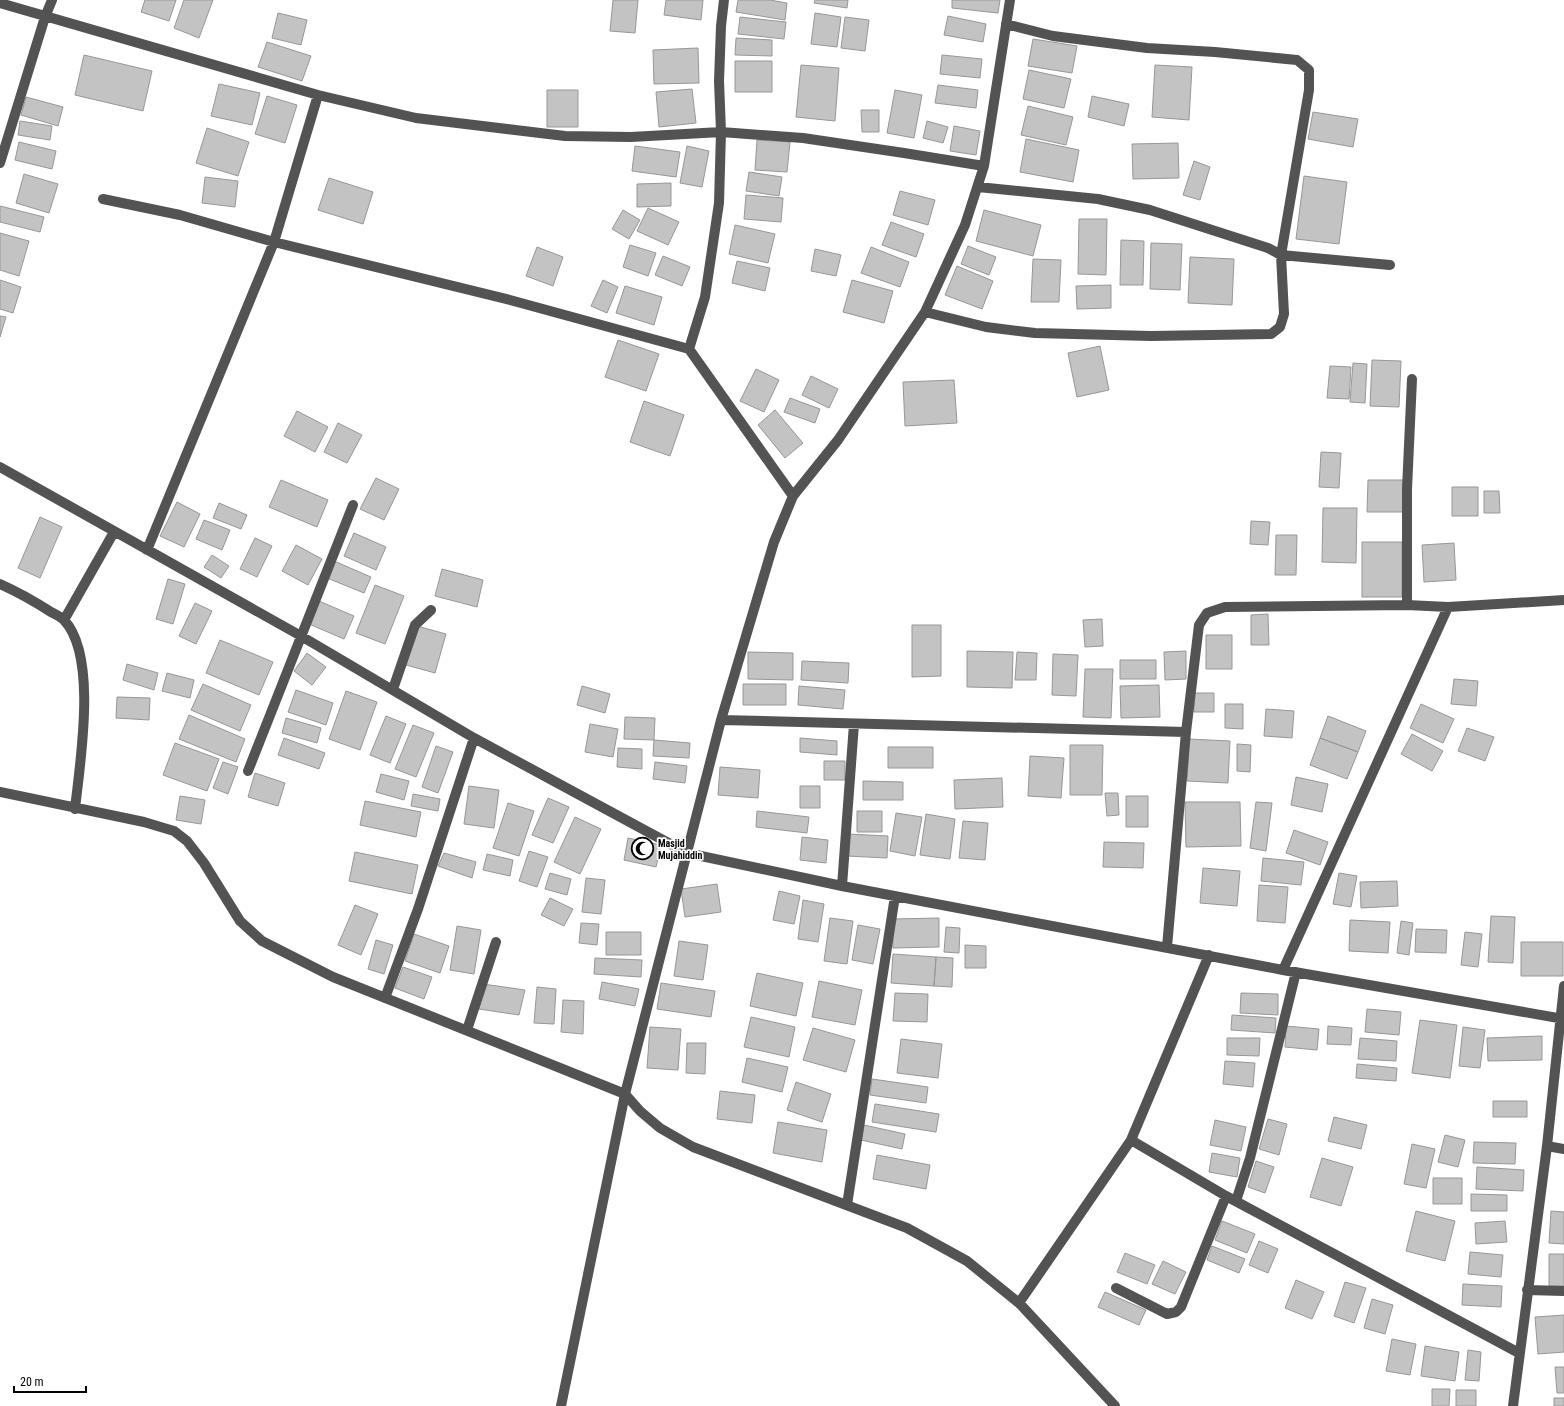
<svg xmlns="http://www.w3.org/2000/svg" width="1564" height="1406" viewBox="0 0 1564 1406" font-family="'Roboto Condensed',sans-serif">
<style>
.building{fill:#c3c3c3;stroke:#979797}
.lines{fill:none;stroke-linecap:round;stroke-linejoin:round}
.minor{stroke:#535353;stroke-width:10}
.labels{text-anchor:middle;stroke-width:3.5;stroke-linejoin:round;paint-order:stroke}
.poi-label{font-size:10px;font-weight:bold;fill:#000;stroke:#fff;text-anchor:start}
</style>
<rect width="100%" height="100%" fill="#fff"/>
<path class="building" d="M145 0H176L169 21 141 12Z
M184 0H213L199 38 174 28Z
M613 0H638L635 33 610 31Z
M666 0H703L701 20 664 15Z
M738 0H770L787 3 785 20 736 12Z
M815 0H848L847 8 814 3Z
M952 0H1000L998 13 952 8Z
M278 13 307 20 301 45 272 38Z
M815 13 841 17 837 47 811 44Z
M948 16 986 24 983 42 944 35Z
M740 17 786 22 784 39 738 34Z
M845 17 869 20 865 51 841 48Z
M736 38 772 40V56L735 55Z
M1033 39 1077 46 1072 73 1028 66Z
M267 42 311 56 302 81 258 67Z
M698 48 699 83 654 84 653 50Z
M84 55 152 71 143 111 75 95Z
M942 55 982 59 980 78 940 74Z
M735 61H772V92H735Z
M801 65 839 68 835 121 796 117Z
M1155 65 1192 67 1189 120 1152 117Z
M1029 70 1071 79 1064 108 1023 99Z
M219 84 260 93 252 125 211 116Z
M938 85 978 90 976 108 935 103Z
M692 89 696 123 659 127 656 92Z
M547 90H578V127H547Z
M895 90 922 95 914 138 887 133Z
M267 96 297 105 285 143 255 134Z
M1092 96 1129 104 1124 126 1088 117Z
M26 97 63 107 58 126 21 115Z
M1028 106 1073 117 1066 145 1021 135Z
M861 110H879V132H862Z
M1313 112 1358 119 1353 147 1308 139Z
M20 121 52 126 50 140 18 135Z
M927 121 948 127 943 143 923 138Z
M954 126 980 131 976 155 950 151Z
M207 128 249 142 238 176 196 163Z
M1026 139 1079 150 1073 182 1020 172Z
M757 140 790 142 787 172 755 170Z
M19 142 56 151 52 169 15 160Z
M1178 143 1179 178 1133 179 1132 144Z
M635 146 680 152 676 177 632 171Z
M687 146 709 151 702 187 680 183Z
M1194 161 1210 167 1200 200 1183 195Z
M749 172 782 177 779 196 746 191Z
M24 174 58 184 49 213 16 203Z
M1304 176 1347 182 1339 244 1296 239Z
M205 177 238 181 235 207 202 203Z
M329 178 373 192 363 224 318 210Z
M671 183V206L637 207V184Z
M900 191 935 200 928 225 893 215Z
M746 195 783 198 781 222 744 219Z
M0 206 44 217 40 232 0 222Z
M648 208 679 222 668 245 637 231Z
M623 210 640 220 629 239 612 229Z
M984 210 1041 225 1033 256 976 241Z
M1079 219H1107L1106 275 1078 274Z
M891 222 924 234 916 257 882 245Z
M735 225 775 234 768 263 729 254Z
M0 233 29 241 19 276 0 270Z
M1121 240 1144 241 1143 285H1120Z
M1151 243 1182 244 1180 290 1150 289Z
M630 245 656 253 648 276 623 267Z
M968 246 996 257 989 275 961 264Z
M537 247 563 257 553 286 526 276Z
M871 247 909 262 900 287 861 273Z
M815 249 841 255 836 276 811 271Z
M663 256 690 267 682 286 655 275Z
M1190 257 1234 259 1232 305 1188 303Z
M1033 259 1061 260 1059 302H1031Z
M737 261 770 268 765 291 732 283Z
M957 266 993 281 982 309 945 295Z
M0 280 21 287 13 313 0 309Z
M603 280 618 287 607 313 591 306Z
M852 280 893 291 884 323 843 312Z
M1111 285V308L1077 309 1076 286Z
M625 286 662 297 654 325 616 313Z
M0 316 6 317 0 337Z
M618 340 659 354 646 391 605 377Z
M1100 346 1109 390 1077 397 1068 353Z
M1372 360 1401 361 1399 407 1370 406Z
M1353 363 1367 364 1365 403 1350 402Z
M1330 366 1351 367 1349 399 1327 398Z
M756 369 779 380 764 412 740 401Z
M811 376 838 389 829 408 802 395Z
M954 380 957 423 905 426 903 382Z
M790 398 820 409 815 423 784 412Z
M644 401 684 415 670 456 630 442Z
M775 410 803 443 785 458 758 425Z
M297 411 328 427 315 452 284 436Z
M338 423 362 435 347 463 324 452Z
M1321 452 1341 453 1339 488 1319 487Z
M376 478 399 489 384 520 360 509Z
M281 480 328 500 317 527 269 507Z
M1368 480H1403V512H1367Z
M1452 487H1478V516H1452Z
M1484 491H1499L1500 513H1484Z
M177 502 200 514 184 547 160 536Z
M219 503 247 515 241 529 213 518Z
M1323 508H1357L1356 563 1322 562Z
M40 517 62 527 40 578 18 568Z
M204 520 230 530 222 550 196 539Z
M1251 521 1270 522 1268 545 1250 544Z
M354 533 386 547 376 570 344 556Z
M1276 535H1297L1296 575H1275Z
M255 538 272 546 257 577 240 569Z
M1362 542H1402V597H1362Z
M1454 543 1456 580 1424 582 1422 545Z
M296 545 322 559 308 585 282 571Z
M212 555 229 566 221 578 204 567Z
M334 561 371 577 364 593 327 578Z
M442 569 483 580 477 607 435 596Z
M168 579 185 584 173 624 156 619Z
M375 585 404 596 385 644 356 633Z
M319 601 354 616 344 639 309 624Z
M195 603 212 611 196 644 179 636Z
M1268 614 1269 645H1251V615Z
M1102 619 1103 646 1085 647 1083 620Z
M912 625H941V676L912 677Z
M417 626 446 634 435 673 406 665Z
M1206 635H1232V669H1206Z
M220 640 273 662 259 695 206 673Z
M967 651 1013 652 1012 688 967 687Z
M1186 651V679L1165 680 1164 652Z
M748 652 793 653V680L748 679Z
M1017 652 1037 653 1036 680H1015Z
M307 653 326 667 312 685 294 671Z
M1053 654 1078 655 1076 696 1052 695Z
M1120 660H1156V679H1120Z
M802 661 849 663 848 683 801 680Z
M127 664 158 673 154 690 123 680Z
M1085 669H1113L1111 718 1083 717Z
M167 673 194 680 190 698 162 691Z
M1454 679 1478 681 1476 706 1451 704Z
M203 684 251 705 240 731 191 710Z
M743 684H786V705H743Z
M1159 685 1160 717 1121 718 1120 686Z
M582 686 610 694 605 713 577 705Z
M799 686 845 690 843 709 798 705Z
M296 690 333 703 326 725 288 712Z
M346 691 377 702 360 750 329 739Z
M1194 693H1214V712H1194Z
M117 697 150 698 149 720 116 718Z
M1225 704H1243V729L1225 728Z
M1421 704 1454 719 1443 743 1410 728Z
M1266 709 1294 711 1292 738 1264 736Z
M189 715 245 739 236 762 179 739Z
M386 716 406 724 390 763 370 755Z
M1328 716 1366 731 1358 752 1320 738Z
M625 717 655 718 654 740 624 739Z
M286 718 321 728 317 743 282 733Z
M590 724 618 729 613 757 585 752Z
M413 725 434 733 416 777 395 769Z
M1467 728 1494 737 1485 761 1458 751Z
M1412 734 1443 751 1432 771 1401 754Z
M284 738 325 753 319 769 278 755Z
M800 738 837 741V755L800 752Z
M1320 738 1358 752 1347 779 1310 765Z
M1189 739 1230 741 1228 783 1187 781Z
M654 740 690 743 689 758 653 756Z
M175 743 219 759 207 791 163 775Z
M1237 744 1251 745 1250 772 1237 771Z
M1070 745H1103L1102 795H1070Z
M436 746 453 752 438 793 422 787Z
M888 747H933V768H888Z
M618 748 642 749V769L617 767Z
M1030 756 1064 758 1061 798 1028 796Z
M824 761H845V780H824Z
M223 762 238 767 228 794 213 788Z
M655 762 687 766 685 783 653 779Z
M720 767 760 770 758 798 718 795Z
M255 773 285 783 278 806 248 797Z
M381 774 409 781 404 800 376 792Z
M1296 777 1328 784 1322 812 1291 805Z
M1002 778 1003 807 955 809 954 780Z
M863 781 903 782V800H863Z
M469 786 499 790 494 828 464 824Z
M800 786H820V808H800Z
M1105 793H1118L1119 815 1107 816Z
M413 794 440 799 438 811 411 806Z
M180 796 205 800 201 824 176 820Z
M1126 796H1148V827H1126Z
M548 798 569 807 553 843 532 835Z
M365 801 421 812 416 837 360 825Z
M1185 802H1240L1241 846 1186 847Z
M1256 802 1272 803 1266 851 1250 848Z
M508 803 534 811 519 856 493 848Z
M757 811 809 817 807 833 756 827Z
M857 811H882V832H857Z
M896 813 922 817 915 856 890 851Z
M926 814 955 819 950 859 920 855Z
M575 817 601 829 580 874 554 862Z
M963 821 988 823 985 860 959 858Z
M1294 830 1328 842 1320 865 1286 853Z
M848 834 888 836 887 858 847 856Z
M802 837 828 840 826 863 800 860Z
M628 838 661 845 656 867 624 860Z
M1104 842 1144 843 1143 868 1103 867Z
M529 851 548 857 537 887 519 881Z
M355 852 418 865 412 894 349 881Z
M444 853 476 862 472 878 438 866Z
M487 854 513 860 510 876 483 870Z
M1263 858 1304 862 1301 885 1261 881Z
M1203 868 1240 871 1237 906 1200 903Z
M550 873 571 879 567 895 545 889Z
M1339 873 1357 876 1351 907 1333 904Z
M586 878 605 880 601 914 582 912Z
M1397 881 1398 906 1361 908 1360 882Z
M717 884 721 912 685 917 681 889Z
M1259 885 1288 887 1285 923 1257 921Z
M779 891 800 896 794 924 773 920Z
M550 898 573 909 564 926 541 915Z
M803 900 824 904 818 942 798 939Z
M355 905 378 914 361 955 338 945Z
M1491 916 1515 917 1513 963 1488 962Z
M830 918 853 921 847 964 824 961Z
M939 918V947L893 948 892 919Z
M1350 920 1390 922 1388 953 1349 951Z
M1401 921 1413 923 1409 955 1397 953Z
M581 923 599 924 597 945 579 943Z
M858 925 880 929 873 964 852 960Z
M457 926 481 930 474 974 450 970Z
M946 927 960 928 959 953 944 952Z
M1416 929 1447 930 1446 953 1415 952Z
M606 932H641V955H606Z
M1465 932 1482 934 1478 967 1461 965Z
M414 934 449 946 440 973 405 961Z
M376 940 393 945 384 974 368 969Z
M679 941 708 945 703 980 674 976Z
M1521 942H1563V976H1521Z
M965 945 986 946V968H965Z
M893 954 936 957 934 986 891 983Z
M936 957 953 958 952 987 934 986Z
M595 958 642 960 641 977 594 974Z
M403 967 432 977 424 999 395 988Z
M757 973 803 983 796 1016 750 1006Z
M819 981 862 990 855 1025 812 1017Z
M602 982 639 989 635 1006 599 999Z
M661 983 715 991 711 1017 657 1009Z
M483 984 525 990 519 1015 479 1009Z
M537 987 556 989 554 1024 534 1023Z
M895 993 928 994 927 1022 893 1021Z
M1241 993 1278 994V1015L1240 1013Z
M563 1000 584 1001 583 1034 561 1032Z
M1367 1009 1401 1012 1399 1035 1365 1032Z
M1232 1015 1276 1018 1275 1033 1231 1030Z
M751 1017 795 1027 789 1057 744 1047Z
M1420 1020 1457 1025 1450 1078 1412 1073Z
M1286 1026 1319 1029 1317 1050 1285 1047Z
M1328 1026 1352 1028 1351 1045 1327 1044Z
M650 1027 681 1029 678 1070 647 1068Z
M1463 1027 1485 1030 1480 1068 1459 1066Z
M813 1028 855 1040 846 1072 803 1060Z
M1542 1036V1060L1488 1061 1487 1038Z
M1227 1038H1260L1259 1056 1227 1055Z
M1360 1038 1397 1041 1396 1061 1358 1059Z
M901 1039 942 1044 938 1078 897 1073Z
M687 1043H706L705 1074 686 1073Z
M747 1058 788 1067 782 1092 742 1082Z
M1225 1061 1255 1063 1253 1087 1223 1084Z
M1357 1064 1397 1068 1396 1081 1356 1078Z
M872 1079 928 1087 926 1103 870 1095Z
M796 1082 831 1094 822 1122 787 1110Z
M720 1091 755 1095 752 1123 717 1119Z
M1493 1101H1527V1117H1493Z
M875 1104 939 1114 936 1132 872 1122Z
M1334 1117 1367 1125 1361 1149 1328 1141Z
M1268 1119 1287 1124 1279 1155 1259 1149Z
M1215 1120 1246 1127 1241 1151 1210 1145Z
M778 1122 827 1130 822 1162 773 1153Z
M864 1125 905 1134 902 1149 861 1140Z
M1445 1135 1465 1140 1458 1167 1438 1162Z
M1474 1142 1516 1143 1515 1164 1473 1163Z
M1412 1144 1435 1149 1426 1188 1404 1184Z
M1212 1153 1240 1158 1237 1177 1209 1172Z
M877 1155 930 1165 926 1189 873 1179Z
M1322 1158 1353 1167 1341 1206 1310 1197Z
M1256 1161 1274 1167 1265 1193 1248 1187Z
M1477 1167 1524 1170 1523 1191 1476 1189Z
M1433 1178H1462V1204H1433Z
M1471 1194 1507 1195V1211H1471Z
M1416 1211 1455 1221 1445 1261 1406 1251Z
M1551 1211 1564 1212V1244L1549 1243Z
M1222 1221 1255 1234 1247 1253 1215 1240Z
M1505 1221 1507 1242 1476 1244 1475 1223Z
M1259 1241 1278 1249 1268 1273 1249 1265Z
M1212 1246 1245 1259 1239 1273 1207 1260Z
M1470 1252 1503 1255 1501 1277 1468 1274Z
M1125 1253 1155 1265 1147 1284 1117 1272Z
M1549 1254H1564V1286H1549Z
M1163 1261 1186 1272 1175 1294 1152 1284Z
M1296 1280 1324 1292 1312 1319 1285 1308Z
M1345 1282 1366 1288 1354 1323 1334 1316Z
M1463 1284 1502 1286 1501 1307 1462 1305Z
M1105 1292 1146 1310 1139 1325 1098 1307Z
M1372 1299 1393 1305 1385 1334 1364 1328Z
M1564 1315V1352L1538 1354 1535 1317Z
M1392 1339 1416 1344 1410 1375 1386 1371Z
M1425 1346 1459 1352 1455 1381 1421 1376Z
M1468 1350 1481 1352 1479 1381 1465 1380Z
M1555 1367H1564V1393H1557Z
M1432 1389H1450L1449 1406H1432Z
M1456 1390H1476V1406H1456Z
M1554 1398H1564V1406H1554Z"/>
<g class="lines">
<path class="minor" d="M0 3 318 95 416 118 565 136 631 137 721 132 803 138 904 153 984 166
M0 163 45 17 52 0
M978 187 1098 199 1150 210 1268 248 1281 255 1390 265
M103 199 180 215 274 242 510 300 689 349 793 496 838 440 925 312 965 225 984 166 1010 0
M925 312 986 327 1035 333 1151 336 1271 334 1280 327 1284 314 1281 255 1309 90V70L1297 60 1215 52 1147 48 1053 36 1006 24
M689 349 705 297 719 203 721 132 719 81 721 26 724 0
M0 467 301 636 474 738 687 853 842 886 1283 970 1564 1019
M147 550 274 242 318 95
M0 584C18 592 34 601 51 612 55 614 61 617 64 620 98 656 80 762 75 809
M1407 605V489L1412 379
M64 620 114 532
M393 689 415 625 431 610
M721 720 774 542 793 496
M1186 732 1199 625 1207 613 1225 607 1407 605 1448 607 1564 600
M248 771 353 505
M0 792 144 822 174 831 187 841 204 863 240 921 262 941 333 977 625 1094 640 1111 660 1128 693 1147 907 1228 967 1261 1019 1303 1115 1406
M842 886 854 724
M1283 970 1448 607
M385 998 418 909 474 738
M467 1030 496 942
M1131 1140 1226 1196 1519 1353
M1547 1146 1564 1149
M1236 1201 1250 1158 1296 972
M847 1205 895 896
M1116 1288 1167 1314 1176 1312 1181 1307 1226 1196
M1527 1290 1564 1291
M1019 1303 1131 1140 1209 955
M561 1406 625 1094 721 720 1186 732 1167 947
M1513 1406 1547 1146 1564 986"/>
</g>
<defs>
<symbol id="mosque-ring" viewBox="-11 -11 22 22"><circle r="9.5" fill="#fff" stroke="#000" stroke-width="1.5"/><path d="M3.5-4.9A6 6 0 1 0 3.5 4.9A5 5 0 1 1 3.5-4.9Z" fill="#000"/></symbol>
</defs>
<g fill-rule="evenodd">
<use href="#mosque-ring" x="630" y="836" width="25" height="25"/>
</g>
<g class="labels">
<g class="poi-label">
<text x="658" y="847">Masjid<tspan x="658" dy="12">Mujahiddin</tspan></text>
</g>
</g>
<path d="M14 1386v6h72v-6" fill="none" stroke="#000000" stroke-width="2"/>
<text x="20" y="1386" font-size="12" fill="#000000" stroke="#ffffff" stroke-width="3" paint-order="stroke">20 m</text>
</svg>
